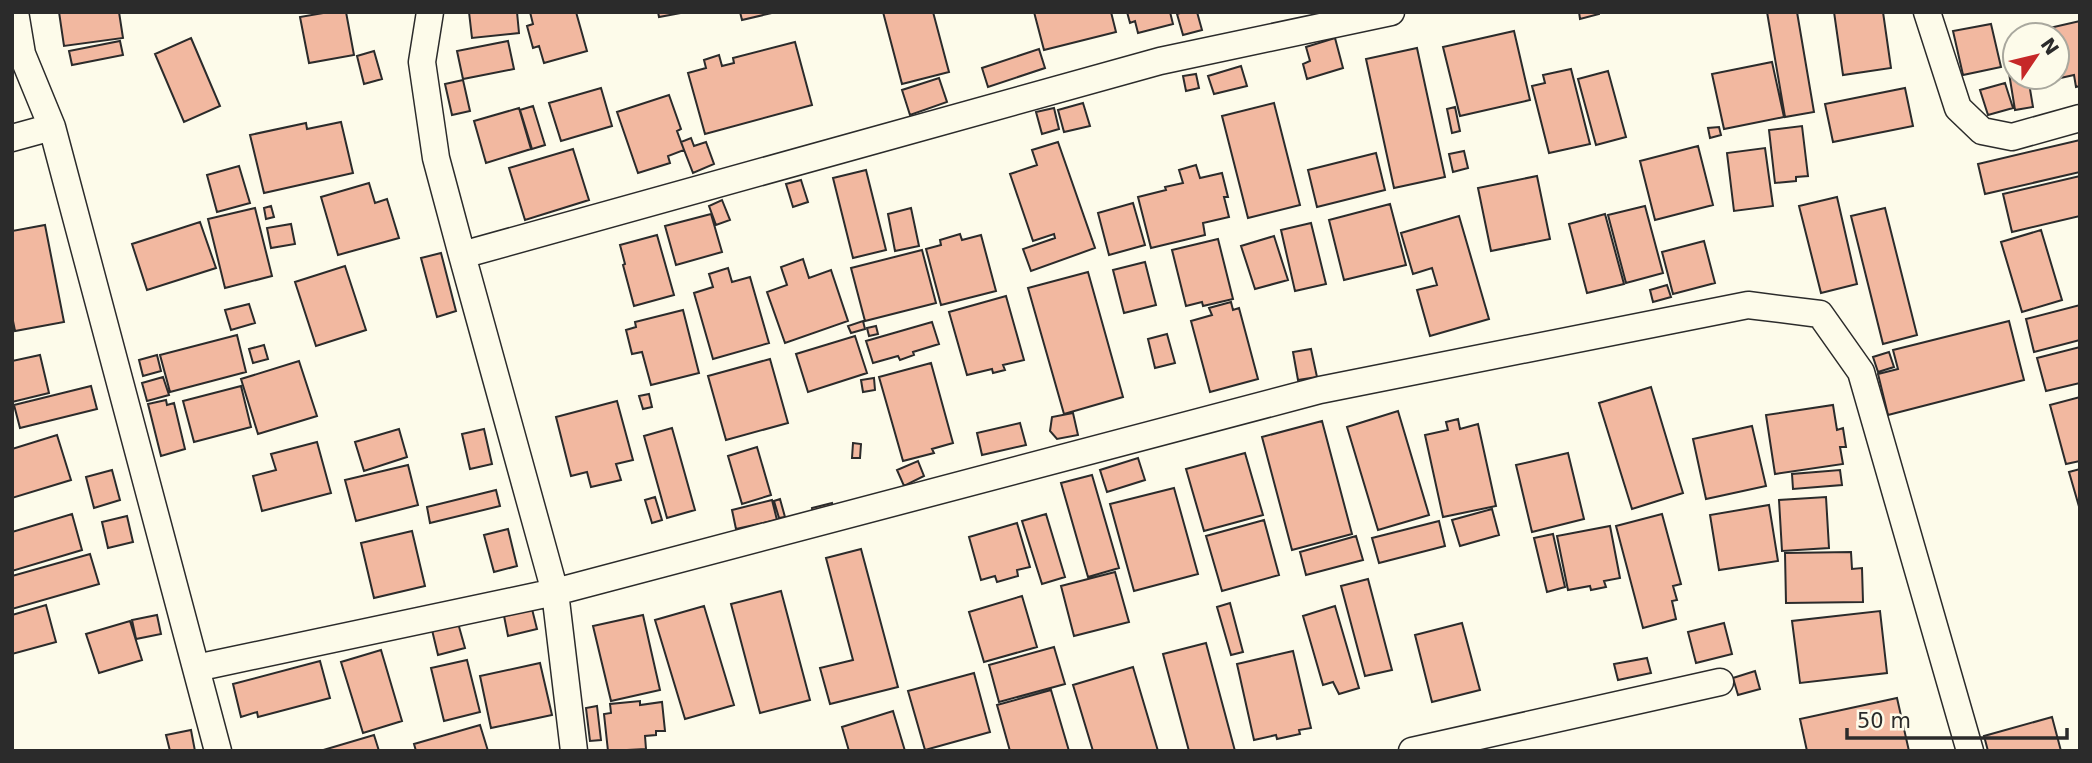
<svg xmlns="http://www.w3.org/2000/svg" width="2092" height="763" viewBox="0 0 2092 763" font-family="'DejaVu Sans',sans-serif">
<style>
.building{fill:#f2b8a0;stroke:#2b2b2b;stroke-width:2}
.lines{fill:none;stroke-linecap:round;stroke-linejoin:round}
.minor-casing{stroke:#2b2b2b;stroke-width:29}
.minor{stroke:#fdfbea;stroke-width:26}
</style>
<rect width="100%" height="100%" fill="#fdfbea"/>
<path class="building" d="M59 12H119L123 38 64 46Z
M329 12H346L354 55 309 63 300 17Z
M469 12H517L519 33 472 38Z
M530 12H576L587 51 544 63 539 46 533 48 527 26 533 24Z
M658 12H686L659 17Z
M740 12H772V13L742 20Z
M883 12H933L949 72 902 84Z
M1034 12H1111L1116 32 1044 50Z
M1127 12H1170L1173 24 1138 33 1135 21 1130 23Z
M1183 12H1197L1202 30 1183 35 1177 14Z
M1579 12H1599V14L1580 19Z
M1767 12H1797L1814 112 1785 117Z
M1834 12H1883L1891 68 1843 75Z
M2080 21V86L2076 87 2074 75 2056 79 2057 35H2046L2045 29Z
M1991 24 2001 67 1963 75 1953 31Z
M1514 31 1530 100 1460 116 1443 47Z
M191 38 220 106 184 122 155 54Z
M1335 38 1343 68 1307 79 1303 64 1310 61 1306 47Z
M120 41 123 55 72 65 69 51Z
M508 41 514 69 463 79 457 51Z
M795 42 812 105 705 134 688 73 706 68 704 60 719 55 722 66 734 63 733 58Z
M1417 48 1445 177 1394 188 1366 59Z
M1039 49 1045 68 988 87 982 68Z
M374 51 382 79 364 84 357 56Z
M1772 62 1784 117 1724 129 1712 74Z
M1241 66 1247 86 1214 94 1208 76Z
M1571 69 1590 144 1549 153 1532 86 1545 83 1543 75Z
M1608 71 1626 137 1596 145 1578 79Z
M2015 72V77H2028L2033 107 2015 110 2009 73Z
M1196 74 1199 88 1186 91 1183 76Z
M939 78 947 102 910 115 902 90Z
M463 80 470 111 452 115 445 84Z
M2005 83 2013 108 1988 115 1980 90Z
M601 88 612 126 561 141 549 103Z
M1905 88 1913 126 1833 142 1825 104Z
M669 95 681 129 677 131 684 150 668 156 670 163 638 173 617 112Z
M1083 103 1090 126 1064 132 1058 110Z
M1274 103 1300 205 1248 218 1222 116Z
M533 106 545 145 532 149 520 110Z
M1455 107 1460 131 1452 133 1447 109Z
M519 108 531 149 486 163 474 121Z
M1054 108 1059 129 1042 134 1036 112Z
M341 122 353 173 264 193 250 135 306 123 307 129Z
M1802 126 1808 176 1796 177V181L1775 183 1769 130Z
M1719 127 1721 135 1710 138 1708 128Z
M691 138 694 146 706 142 714 164 693 173 681 142Z
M2080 140V172L1985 194 1978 164Z
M1058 142 1095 248 1031 271 1023 249 1055 238 1054 234 1033 241 1010 174 1037 165 1032 150Z
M1698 146 1713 205 1655 220 1640 161Z
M1765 148 1773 206 1734 211 1727 153Z
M573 149 589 200 525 220 509 168Z
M1464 151 1468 168 1453 172 1449 154Z
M1376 153 1385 190 1317 207 1308 170Z
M1196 165 1200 178 1222 173 1228 197H1224L1229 217 1203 223 1205 235 1151 248 1138 197 1166 190 1165 187 1183 183 1179 170Z
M239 166 250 203 217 212 207 175Z
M866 170 886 250 853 258 833 178Z
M1537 176 1550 239 1491 251 1478 188Z
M2080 176V216L2012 232 2003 194Z
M801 180 808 202 793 207 786 184Z
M369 183 375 203 387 199 399 238 338 255 321 197Z
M1837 197 1857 284 1821 293 1799 206Z
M722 200 730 220 716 225 709 206Z
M1133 203 1145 245 1109 255 1098 213Z
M1390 204 1406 265 1344 280 1329 220Z
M271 206 274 217 266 219 264 208Z
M1645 206 1663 273 1626 283 1608 215Z
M255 208 272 276 225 288 208 219Z
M911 208 919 246 895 251 888 214Z
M1885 208 1917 335 1883 344 1851 216Z
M711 214 722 252 676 265 665 226Z
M1605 214 1624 284 1587 293 1569 224Z
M1459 216 1489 319 1430 336 1417 290 1437 285 1432 268 1413 274 1401 233Z
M200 222 216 268 147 290 132 244Z
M1311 223 1326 284 1295 291 1281 230Z
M291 224 295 244 271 248 267 228Z
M45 225 64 322 15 331 12 316V231Z
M2041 230 2062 300 2022 312 2001 242Z
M960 234 962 240 981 235 996 291 941 305 926 249 941 245 940 240Z
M657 235 674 295 634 306 623 265 625 264 620 245Z
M1274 236 1288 280 1255 289 1241 246Z
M1218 239 1233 299 1203 306 1202 302 1186 306 1172 250Z
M1704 241 1715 283 1673 294 1662 252Z
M922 250 936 303 865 321 851 268Z
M441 253 456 311 437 317 421 258Z
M803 259 809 278 831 270 848 321 785 343 767 292 787 285 781 267Z
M1145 262 1156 305 1124 313 1113 270Z
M345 266 366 330 316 346 295 282Z
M728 268 732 282 750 277 769 343 713 359 694 293 713 287 709 274Z
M1088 272 1123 397 1064 414 1028 288Z
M1667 285 1671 297 1653 302 1650 290Z
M1006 296 1024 360 1003 365 1005 370 993 373 992 369 967 375 949 312Z
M1231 302 1233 310 1239 308 1258 379 1210 392 1191 321 1212 315 1209 308Z
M249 304 255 323 231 330 225 310Z
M2080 305V340L2034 352 2026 319Z
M683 310 699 373 651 385 642 352 632 354 626 330 636 327 635 322Z
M863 321 865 329 851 333 848 326Z
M2009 321 2024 380 1888 415 1878 374 1898 369 1893 350Z
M932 322 939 344 913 352 914 355 900 360 898 356 873 363 866 341Z
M876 326 878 334 869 336 867 328Z
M1167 334 1175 363 1155 368 1148 339Z
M237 335 246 372 170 392 160 355Z
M855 336 867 373 808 392 796 354Z
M264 345 268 359 253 363 249 349Z
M2080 347V383L2046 391 2037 358Z
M1311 349 1317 377 1298 380 1293 352Z
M1889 352 1894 367 1878 372 1873 357Z
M40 355 49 393 12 402V361Z
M157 355 161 371 143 376 139 360Z
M770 359 788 423 726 440 708 376Z
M299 361 317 416 258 434 241 379Z
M931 363 953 443 932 449 934 453 903 461 879 377Z
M163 377 169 395 147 401 142 383Z
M874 378 875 390 863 392 861 380Z
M91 386 97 409 20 428 14 405Z
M241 386 251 427 194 442 183 401Z
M1651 387 1683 493 1632 509 1599 403Z
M649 394 652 407 643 409 639 396Z
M2080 397V461L2066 464 2050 405Z
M166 400 167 405 174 403 185 449 161 456 148 404Z
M617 401 633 460 616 464 621 480 591 487 587 472 571 476 556 417Z
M1833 405 1837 430 1843 428 1846 447H1840L1843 464 1775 474 1766 415Z
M1398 411 1429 515 1378 530 1347 427Z
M1073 413 1078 435 1057 439 1050 431 1052 417Z
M1458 419 1460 429 1478 424 1496 506 1443 517 1425 435 1448 430 1446 422Z
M1322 421 1352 534 1292 550 1262 437Z
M1020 423 1026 445 982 455 977 433Z
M1752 426 1766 486 1706 499 1693 439Z
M672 428 695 510 667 518 644 436Z
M399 429 407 457 364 471 355 442Z
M484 429 492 464 470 469 462 434Z
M57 435 71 480 12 498V449Z
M317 442 331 493 262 511 253 476 276 470 271 454Z
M853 443 861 444 860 458H852Z
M757 447 771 495 742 504 728 456Z
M1245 453 1263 515 1204 531 1186 469Z
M1568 453 1584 519 1532 532 1516 465Z
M1138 458 1145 480 1107 492 1100 470Z
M918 461 924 476 904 486 897 470Z
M408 465 418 505 356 521 345 480Z
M2080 469V510L2069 472Z
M112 470 120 500 94 508 86 477Z
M1840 470 1842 485 1793 489 1792 474Z
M1092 475 1119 568 1088 577 1061 483Z
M1174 488 1198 574 1134 591 1110 504Z
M496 490 500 506 430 523 427 507Z
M655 497 662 520 652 523 645 500Z
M1826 497 1829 548 1782 551 1779 500Z
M780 499 785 517 779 518 774 501Z
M772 500 777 520 736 529 732 510Z
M832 503 833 509 813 514 812 508Z
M1769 505 1778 561 1719 570 1710 515Z
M1492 509 1499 535 1460 546 1452 520Z
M72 514 82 550 12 571V532Z
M1046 514 1065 577 1042 584 1022 521Z
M1662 514 1681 584 1673 586 1677 600 1672 601 1676 619 1643 628 1616 526Z
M127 516 133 542 108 548 102 522Z
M1264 520 1279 575 1222 591 1206 536Z
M1439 521 1445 546 1379 563 1372 538Z
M1017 523 1030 567 1017 570 1018 576 997 582 995 576 981 580 969 537Z
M1610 526 1620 578 1604 581 1606 587 1591 590 1590 586 1568 590 1557 536Z
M508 529 517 566 494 572 484 535Z
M412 531 425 586 374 598 361 543Z
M1553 534 1565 587 1547 592 1534 538Z
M1356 536 1363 560 1306 575 1300 552Z
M861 549 898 687 830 704 820 668 853 660 826 558Z
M1851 552 1852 569 1862 568 1863 602 1786 603 1785 553Z
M90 554 99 584 12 609V576Z
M1115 572 1129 622 1074 636 1061 586Z
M1368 579 1392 670 1365 676 1341 586Z
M781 591 810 700 760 713 731 604Z
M1022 596 1037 647 984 662 969 612Z
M1230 603 1243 652 1231 655 1217 607Z
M46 605 56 642 12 654V615Z
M704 606 734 705 685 719 655 620Z
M1335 606 1359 688 1339 694 1333 682 1323 685 1303 616Z
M532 609 537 629 508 636 504 616Z
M1880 611 1887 673 1800 683 1792 621Z
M157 615 161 634 136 639 132 620Z
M643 615 660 690 611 701 593 626Z
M130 621 142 660 99 673 86 634Z
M458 623 465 648 438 655 432 630Z
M1462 623 1480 690 1432 702 1415 635Z
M1724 623 1732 654 1696 663 1688 632Z
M1206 643 1235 751H1189L1163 654Z
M1054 647 1065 684 999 702 989 665Z
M381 650 402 721 363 733 341 662Z
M1293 651 1311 728 1299 730 1300 734 1277 739 1276 735 1254 740 1237 664Z
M1647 658 1651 673 1618 680 1614 664Z
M467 660 480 712 444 721 431 668Z
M320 661 330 698 258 717 257 712 241 717 233 684Z
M540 663 552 715 491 728 480 676Z
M1133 667 1158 751H1093L1073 685Z
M1755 671 1760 689 1738 695 1733 678Z
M974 673 990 732 925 750 908 691Z
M1051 690 1069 751H1010L997 705Z
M1897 698 1909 751H1807L1800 719Z
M640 701V705L662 702 665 731H656V735L645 736 646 749 608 751 604 714 611 713 610 704Z
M597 706 601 740 590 741 586 708Z
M893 711 905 751H849L842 727Z
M2052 717 2061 751H1988L1984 736Z
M480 725 488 751H416L414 744Z
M191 730 195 751H170L166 735Z
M374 735 379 751H320Z"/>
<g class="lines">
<defs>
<path id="minor" d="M15 12 22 54 52 127
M430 12 422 62 436 158 462 255 555 592 574 751
M1927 12 1958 108 1982 131 2012 137 2080 118
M12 138 52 127 218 751
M462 255 1160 61 1391 12
M196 668 555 592 1320 390 1748 305 1820 314 1861 372 1970 751
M1412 751 1720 682"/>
</defs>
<use href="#minor" class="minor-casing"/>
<use href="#minor" class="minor"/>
</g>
<rect width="2092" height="763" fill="none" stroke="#2b2b2b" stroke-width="28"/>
<g transform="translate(2036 56) rotate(55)"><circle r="33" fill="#fdfbea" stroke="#a9a89e" stroke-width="2"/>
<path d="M0-5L12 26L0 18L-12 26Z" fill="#c62828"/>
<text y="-10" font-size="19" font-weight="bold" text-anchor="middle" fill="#2b2b2b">N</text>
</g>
<path d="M1847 728v10h220v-10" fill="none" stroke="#2b2b2b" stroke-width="3.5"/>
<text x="1857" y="728" font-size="21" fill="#2b2b2b" stroke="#fdfbea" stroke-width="5" paint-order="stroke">50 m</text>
</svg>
